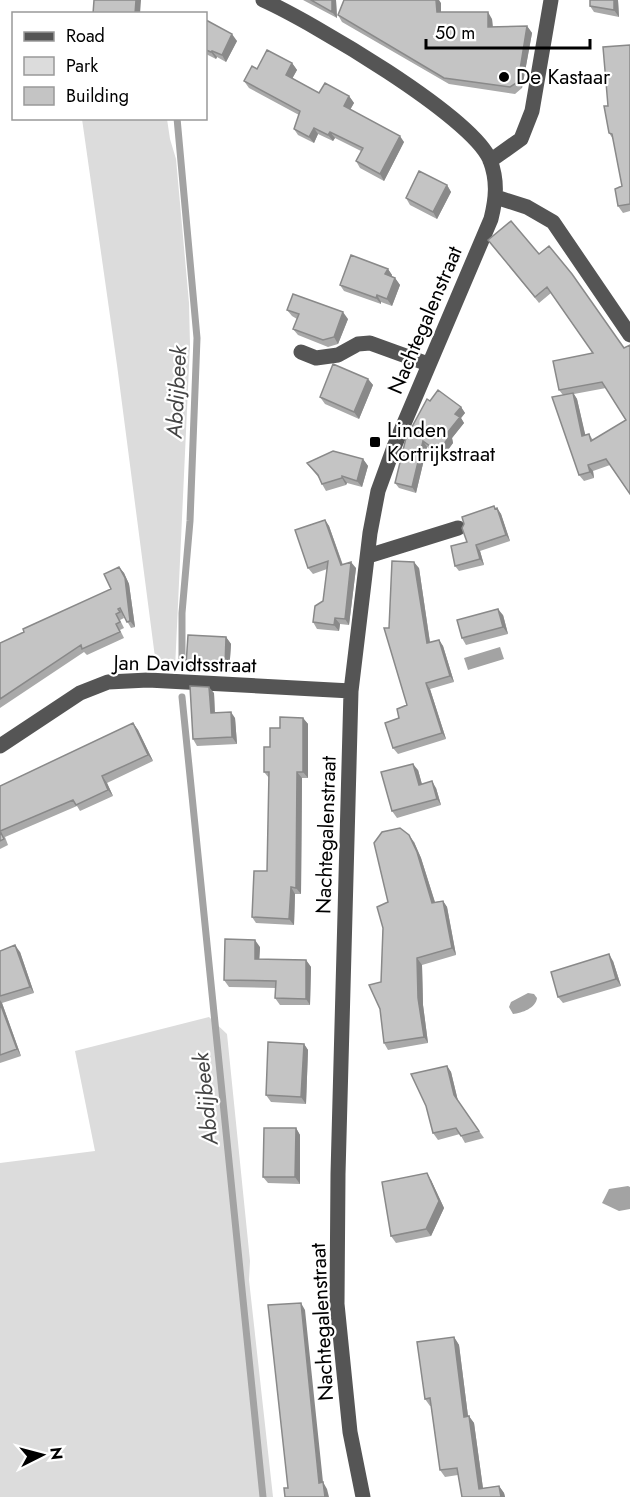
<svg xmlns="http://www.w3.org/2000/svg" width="630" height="1497" viewBox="0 0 630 1497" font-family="Jost,sans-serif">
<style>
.green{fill:#dcdcdc}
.water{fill:#a3a3a3}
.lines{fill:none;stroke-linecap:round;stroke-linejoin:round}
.stream{stroke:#a3a3a3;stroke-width:7}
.minor{stroke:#555;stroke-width:15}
.wall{fill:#a9a9a9;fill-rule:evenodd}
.shaded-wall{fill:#898989}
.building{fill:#c4c4c4;stroke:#898989;stroke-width:1.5}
.poi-dot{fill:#000;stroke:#fff;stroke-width:2}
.labels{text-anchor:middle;stroke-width:4.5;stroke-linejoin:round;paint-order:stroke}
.poi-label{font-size:21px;fill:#000;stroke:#fff;text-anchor:start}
.street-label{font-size:21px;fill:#000;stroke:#fff}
.water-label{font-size:22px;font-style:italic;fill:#444;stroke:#fff}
</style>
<rect width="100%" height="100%" fill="#fff"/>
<path class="green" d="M82 119H167L170 139 176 159 189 303 190 345 175 669 156 665 117 365Z
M209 1017 227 1034 250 1261 249 1280 273 1497H0V1163L95 1151 75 1051Z"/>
<path class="water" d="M500 647 504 659 468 670 464 658Z
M528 993 534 994 537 998C536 1008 522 1013 513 1014L509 1007 511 1002Z
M628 1186 630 1187V1209L619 1211 602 1203 609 1189Z"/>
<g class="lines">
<path class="stream" d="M177 118 197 338 190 521 182 613V668
M182 697 263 1497"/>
<path class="minor" d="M263 0C310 21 472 116 490 160 498 181 496 199 491 219L394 447 378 491 370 533 351 691 338 1174 337 1304 350 1432 363 1497
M490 161 521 139 532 111 551 0
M496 197 527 207 553 222 630 335
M301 352 316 358 338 355 358 344 370 343 428 364
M368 556 458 528
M0 746 80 693 108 682 148 680 351 691"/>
</g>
<path class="wall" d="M303 0H336L337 18Z
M590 0H618L619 17 594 12 590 6Z
M441 3V12L492 19 493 27 527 26 532 33 522 88 515 94 449 84 342 22 338 15Z
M206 20 237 41 226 62 217 57 216 59 206 54Z
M630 45V211L623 213 618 206 622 186 613 139 609 133 608 106Z
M292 63 297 70 292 78 319 93 349 96 354 103 350 110 404 142 384 181 360 168 356 161 361 151 335 138 333 141 318 134 314 143 298 135 294 129 299 115 249 88 244 81 257 69Z
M447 185 451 192 437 219 410 205 406 198Z
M488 240 539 254 624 348 630 494 610 465 593 471 594 478 584 481 579 475 563 395 559 390 593 353 551 293 539 303ZM606 388 626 420 593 440 589 434 585 435 577 399 574 394Z
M388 269 392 275 391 277 395 278 400 285 392 306 381 302V304L344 291 340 285Z
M287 310 348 319 338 344 328 347 298 335 293 329 297 319 292 316Z
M368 379 373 385 359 419 325 404 320 397Z
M430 401 461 407 465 413 461 418 464 423 452 438 453 443 442 458 427 447 416 493 399 488 395 483Z
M363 459 368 466 362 487 347 483 346 485 326 491 322 484 319 478 307 463Z
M494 506 496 509 497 508 501 514 510 541 480 551 484 565 459 571 455 566 467 542 464 524Z
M325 520 329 526 343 565 356 568 349 625 340 624 339 631 317 629 313 622 323 601 327 569 313 574 308 568Z
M119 567 124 573 129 584 135 627 131 628 123 614V615L124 618 120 620 124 628 120 630 124 638 87 655 84 652 0 708V643L24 632 111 589Z
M419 568 430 642 439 640 443 646 454 682 430 689 446 739 398 754 393 748 399 718 407 705 389 628Z
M503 615 508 634 466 645 462 638Z
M226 637 231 644 229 673 191 671 186 665Z
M214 693 215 713 235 718 237 744 197 746 193 739Z
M303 718 308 724V778H302L301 894H295L294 925 256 923 252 917 267 871 269 778 264 772 270 747 280 728Z
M133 723 138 730 153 761 107 783 113 796 80 811 77 806 5 837 8 845 0 849V786Z
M418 770 422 784 436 788 441 805 397 818 392 811Z
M414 842 421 858 435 902 443 901 447 907 456 955 422 965 423 1005 428 1043 388 1050 384 1043 381 982 383 928 388 902Z
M260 947 259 959 306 960 311 967 310 1005H280L275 998 276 988 229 987 224 980Z
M0 951 20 952 34 993 2 1003 21 1056 0 1063Z
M613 961 621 986 563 1003 558 997Z
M304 1044 308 1050 306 1104 271 1102 266 1095Z
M447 1066 451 1072 458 1101 484 1138 465 1143 460 1134 438 1140 433 1133Z
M296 1128 300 1135V1184L268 1183 263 1177Z
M431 1180 444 1208 431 1236 396 1243 391 1236Z
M454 1337 459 1345 468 1416 474 1423 483 1488 499 1486 504 1493 505 1497H462L458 1475 445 1477 440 1470 431 1406H430L425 1399Z"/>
<path class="shaded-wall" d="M136 0H141L140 14H135Z
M332 0H336L337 18 332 12Z
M436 0H439L441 3V18L437 12Z
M614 0H618L619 17 614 10Z
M488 12 492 19 493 33 488 27Z
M527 26 532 33 522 88 518 82Z
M232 34 237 41 226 62 222 55Z
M212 51 217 57 216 59 211 52Z
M292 63 297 70 291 81 286 75Z
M349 96 354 103 348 113 344 106Z
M314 128 318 134 314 143 309 137Z
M330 132 335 138 333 141 328 135Z
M400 136 404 142 384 181 380 174Z
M447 185 451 192 437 219 433 212Z
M388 269 392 275 390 281 385 274Z
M395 278 400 285 392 306 387 299Z
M377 295 381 302V304L376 298Z
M343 312 348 319 338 344 334 337Z
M368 379 373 385 359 419 354 412Z
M573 393 577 399 587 442 582 436Z
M461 407 465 413 461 418 464 423 452 438 453 443 442 458 438 452 448 432 455 414Z
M423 441 427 447 416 493 412 487Z
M363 459 368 466 362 487 357 481Z
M588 465 593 471 594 478 590 472Z
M342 476 347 483 346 485 342 478Z
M497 508 501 514 510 541 506 535Z
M325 520 329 526 345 572 341 565Z
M476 545 480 551 484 565 480 559Z
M351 562 356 568 349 625 345 619Z
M414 562 419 568 431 650 427 643Z
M119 567 124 573 129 584 135 627 130 621Z
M498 609 503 615 508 634 503 627Z
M335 618 340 624 339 631 334 625Z
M226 637 231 644 229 673 225 667Z
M439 640 443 646 454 682 450 676Z
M426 683 430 689 446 739 442 733Z
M209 687 214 693 215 719 211 713Z
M231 712 235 718 237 744 232 737Z
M303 718 308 724V778L303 772Z
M133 723 138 730 153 761 148 755Z
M413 764 418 770 424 792 419 785Z
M297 772 302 778 301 894 296 888Z
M102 776 107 783 113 796 108 790Z
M432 781 436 788 441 805 437 799Z
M409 835 414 842 421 858 437 909 432 903Z
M291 887 295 894 294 925 289 919Z
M443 901 447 907 456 955 452 948Z
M255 940 260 947 259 966 255 959Z
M15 945 20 952 34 993 30 987Z
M609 954 613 961 621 986 616 979Z
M417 958 422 965 423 1005 428 1043 424 1037 418 998Z
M306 960 311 967 310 1005 306 999Z
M0 1000 2 1003 21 1056 17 1049 0 1003Z
M304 1044 308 1050 306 1104 301 1097Z
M447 1066 451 1072 458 1101 454 1095Z
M296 1128 300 1135V1184L295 1177Z
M427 1173 431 1180 444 1208 431 1236 426 1229Z
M301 1303 305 1310 323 1482 327 1489 329 1497H325L319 1483Z
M454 1337 459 1345 469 1424 464 1417Z
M469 1416 474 1423 484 1496 479 1489Z
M499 1486 504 1493 505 1497H501Z"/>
<path class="building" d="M94 0H136L135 14H93Z
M311 0H332V12Z
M344 0H436L437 12H488V27L527 26 518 82 510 87 444 78 338 15Z
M590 0H614V10L590 6Z
M206 20 232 34 222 55 212 51 211 52 206 50Z
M630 45V204L618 206 615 189 622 186 612 134 609 133 604 106H608L603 47Z
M267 50 292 63 286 75 319 93 325 83 349 96 344 106 400 136 380 174 356 161 363 148 330 132 328 135 314 128 309 137 294 129 300 111 244 81 252 66 257 69Z
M419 171 447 185 433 212 406 198Z
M511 221 539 254 549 246 572 274 624 348 630 345V494L606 459 588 465 590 472 579 475 552 397 573 393 582 436 589 434 591 441 626 420 602 382 559 390 553 361 593 353 547 287 535 297 488 240Z
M351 255 388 269 385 274 395 278 387 299 377 295 376 298 340 285Z
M293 294 343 312 334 337 323 340 293 329 299 314 287 310Z
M333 364 368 379 354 412 320 397Z
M438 390 461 407 455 414 460 417 448 432 449 437 438 452 423 441 412 487 395 483 406 438 427 399 430 401Z
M333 451 363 459 357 481 342 476V478L322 484 318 475 307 463Z
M494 506 495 509 497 508 506 535 476 545 480 559 455 566 451 546 467 542 462 528 464 524 462 517Z
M325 520 341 565 351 562 345 619 335 618 334 625 313 622 315 606 323 601 328 561 308 568 295 530Z
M392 561 414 562 427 643 439 640 450 676 426 683 442 733 393 748 385 723 399 718 397 709 407 705 384 628H389Z
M119 567 125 578 130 621 127 622 120 608 118 609 120 612 116 614 120 622 116 624 120 632 82 649 81 645 0 699V643L24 632 23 629 111 589 104 574Z
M498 609 503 627 462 638 457 620Z
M188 635 226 637 225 667 186 665Z
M190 686 209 687 211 713 231 712 232 737 193 739Z
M280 717 303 718V772H297L296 888 291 887 289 919 252 917 254 871H267L269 772H264V747H270V728H280Z
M133 723 148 755 102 776 108 790 76 805 73 800 0 831 4 839 0 841V786Z
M413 764 419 785 432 781 437 799 392 811 381 772Z
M400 828 409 835 417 852 432 903 443 901 452 948 417 958 418 998 424 1037 384 1043 380 1009 369 985 381 982 383 928 377 907 388 902 374 843 382 832Z
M225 939 255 940V959L306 960V999L275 998 276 981 224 980Z
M15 945 30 987 0 996V951Z
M609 954 616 979 558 997 551 972Z
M0 1003 17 1049 0 1055Z
M268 1042 304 1044 301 1097 266 1095Z
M447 1066 454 1095 479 1131 461 1136 456 1128 433 1133 426 1106 411 1074Z
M264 1128H296L295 1177H263Z
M427 1173 439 1201 426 1229 391 1236 382 1182Z
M301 1303 319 1483 323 1482 325 1497H285L284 1488H288L268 1305Z
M454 1337 464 1417 469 1416 479 1489 499 1486 501 1497H462L457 1468 440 1470 430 1398 425 1399 417 1342Z"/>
<g class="poi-dot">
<circle cx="504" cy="77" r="6"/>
<rect x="369" y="436" width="12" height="12" rx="3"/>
</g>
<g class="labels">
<g class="poi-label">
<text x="516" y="84">De Kastaar</text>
<text x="387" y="437">Linden<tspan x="387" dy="24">Kortrijkstraat</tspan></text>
</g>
<g class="street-label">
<text transform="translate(425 320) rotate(-67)" y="7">Nachtegalenstraat</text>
<text transform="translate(185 664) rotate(1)" y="7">Jan Davidtsstraat</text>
<text transform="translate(326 835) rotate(-88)" y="7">Nachtegalenstraat</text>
<text transform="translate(322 1322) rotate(-93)" y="7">Nachtegalenstraat</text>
</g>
<g class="water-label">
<text transform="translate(176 392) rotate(-87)" y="8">Abdijbeek</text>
<text transform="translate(205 1099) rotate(-96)" y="8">Abdijbeek</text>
</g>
</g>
<rect x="12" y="12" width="195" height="108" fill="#ffffff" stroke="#999999" stroke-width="1.5"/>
<rect x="24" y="32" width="30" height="9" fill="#555555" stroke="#999999" stroke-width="1.5"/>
<text x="66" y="42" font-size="18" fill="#000000">Road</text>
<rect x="24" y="57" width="30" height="18" fill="#dcdcdc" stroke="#999999" stroke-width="1.5"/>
<text x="66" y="72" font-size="18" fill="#000000">Park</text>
<rect x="24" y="87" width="30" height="18" fill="#c4c4c4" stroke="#999999" stroke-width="1.5"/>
<text x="66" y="102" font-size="18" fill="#000000">Building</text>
<g transform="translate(42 1455) rotate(84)" stroke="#ffffff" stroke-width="4.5" paint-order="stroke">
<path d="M0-4.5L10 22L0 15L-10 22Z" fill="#000000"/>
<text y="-9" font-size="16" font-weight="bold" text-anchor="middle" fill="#000000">N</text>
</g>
<path d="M426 39v9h164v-9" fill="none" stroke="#000000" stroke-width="3"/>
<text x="435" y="39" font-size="18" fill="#000000" stroke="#ffffff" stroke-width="4.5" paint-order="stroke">50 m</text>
</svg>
